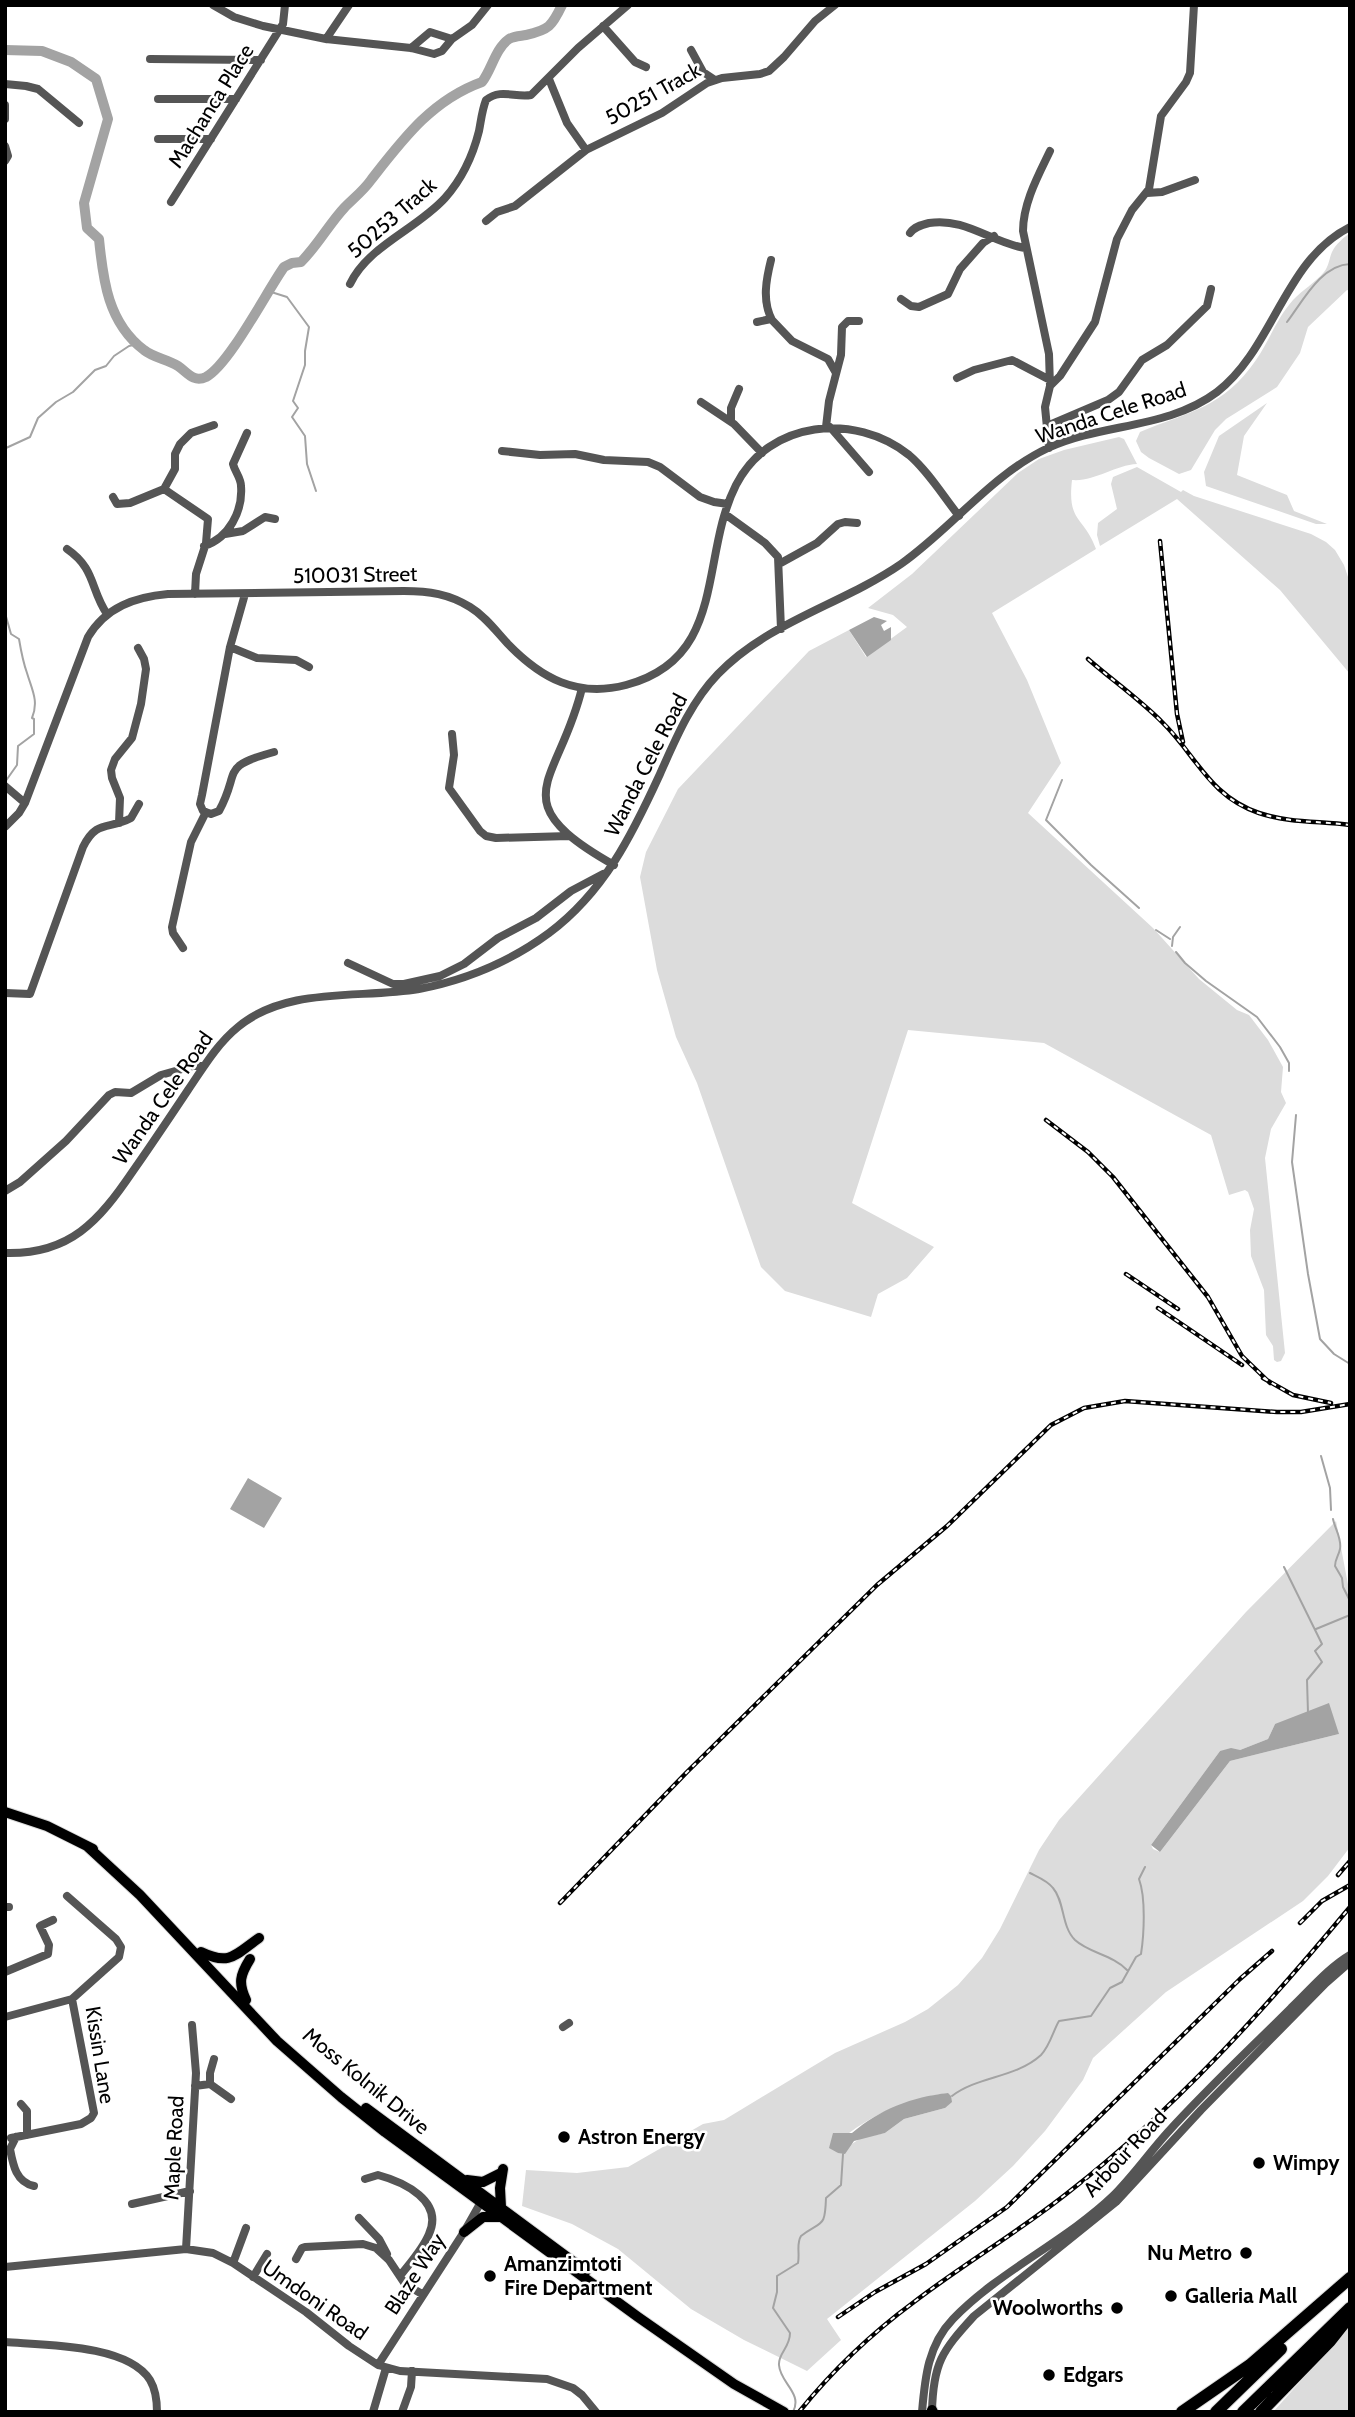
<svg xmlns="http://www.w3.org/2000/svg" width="1355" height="2417" viewBox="0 0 1355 2417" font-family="Cabin,sans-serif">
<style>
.green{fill:#dcdcdc;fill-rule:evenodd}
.water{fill:#a3a3a3}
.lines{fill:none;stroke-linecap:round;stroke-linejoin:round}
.stream{stroke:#a3a3a3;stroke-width:2}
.river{stroke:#a3a3a3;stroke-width:10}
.major-casing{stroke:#dbdbdb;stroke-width:12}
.highway-casing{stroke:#dbdbdb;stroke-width:14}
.minor{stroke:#555;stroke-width:8}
.major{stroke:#000;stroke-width:10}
.highway{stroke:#000;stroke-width:12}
.rail-casing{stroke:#000;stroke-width:4.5}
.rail{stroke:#fff;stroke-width:2;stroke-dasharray:5;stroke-linecap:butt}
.poi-dot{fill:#000;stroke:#fff;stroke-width:2.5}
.labels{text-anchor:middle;stroke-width:5;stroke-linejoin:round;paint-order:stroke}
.street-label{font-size:21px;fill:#000;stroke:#fff}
.poi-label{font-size:21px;font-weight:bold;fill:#000;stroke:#fff;text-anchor:start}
</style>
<rect width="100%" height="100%" fill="#fff"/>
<path class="green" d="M1350 233V291L1347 290 1308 327 1300 353 1277 387 1226 419 1215 430 1191 470 1179 474 1149 458 1141 452 1136 441 1140 432C1190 411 1223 408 1256 360 1269 341 1277 318 1293 300 1302 290 1315 283 1324 272 1329 266 1329 259 1332 252 1336 244 1343 238 1350 233Z
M1267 403 1244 436 1237 475 1287 495 1294 511 1327 524H1316L1206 486 1204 472 1219 436Z
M1119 437 1124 439 1137 464C1115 465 1094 482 1072 480 1067 523 1084 516 1096 549L992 613 1027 680 1061 763 1028 813 1153 928 1199 979 1237 1010 1249 1015 1268 1040 1283 1067 1281 1092 1286 1103 1271 1129 1265 1158 1285 1353 1281 1361 1277 1362 1274 1360 1273 1346 1266 1335 1264 1290 1251 1256 1250 1230 1254 1209 1248 1192 1245 1190 1229 1195 1211 1135 1044 1043 908 1030 852 1203 934 1247 907 1278 878 1294 871 1317 785 1291 761 1267 697 1083 676 1037 657 970 640 877 646 852 678 789 809 651 849 630 866 657 907 627 893 615 868 608 912 574 1018 473 1039 459 1064 450Z
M1137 467 1181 492 1183 490 1194 496 1311 534 1326 542 1335 550 1344 565 1350 583V674L1280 590 1177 499 1100 546 1097 535 1098 523 1117 509 1111 484 1113 477Z
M1336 1521 1350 1595V1847L1328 1876 1303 1901 1166 1992 1093 2058 1083 2080 1045 2131 1013 2166 975 2201 827 2319 841 2340 807 2371 744 2340 691 2309 618 2249 572 2224 522 2206 526 2170 577 2173 628 2167 703 2124 724 2120 835 2053 905 2022 928 2009 958 1985 982 1958 1000 1929 1039 1850 1059 1820 1246 1612ZM1275 1724 1339 1734 1230 1761 1160 1852 1153 1849 1151 1845 1220 1751 1240 1750 1268 1739ZM948 2093 945 2108 904 2119 885 2133 861 2138 838 2153 832 2148C862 2118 905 2099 948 2093Z
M1350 2326V2412H1273Z"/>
<path class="water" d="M874 617 887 621 881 625 884 631 891 627V640L867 657 849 630Z
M248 1478 282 1498 264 1528 230 1509Z
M1329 1703 1339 1734 1230 1761 1160 1852 1151 1845 1220 1751 1231 1748 1240 1750 1268 1739 1275 1724Z
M948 2093 951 2096 952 2102 945 2108 904 2119 885 2133 854 2141 845 2154 838 2153 829 2148 833 2133H852C880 2109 912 2097 948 2093Z"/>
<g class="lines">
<path class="stream" d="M268 291 287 297 309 327 305 351V365L293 401 298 408 292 417 305 436 307 464 316 491
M1287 322C1303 301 1321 265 1350 264
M5 455 6 448 30 437 38 418 56 402 73 392 95 370 106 366 114 356 129 346 138 344
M5 613 11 634 19 639C21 651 23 662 27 673 32 690 39 701 32 718L34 719V734L18 746 17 765 5 782
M1062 780 1046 820 1091 865 1139 908
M1156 930 1170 939
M1172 946 1173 937 1180 927
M1176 952 1185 963 1206 981 1257 1017 1280 1047 1289 1063V1071
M1296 1115 1292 1162 1308 1274 1320 1339 1334 1354 1350 1364
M1321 1456 1330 1488 1331 1510
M1333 1519C1335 1529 1342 1539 1340 1549 1339 1555 1335 1559 1335 1566L1342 1578 1343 1587 1350 1601
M1284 1567 1322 1644 1315 1651 1322 1662 1307 1680 1308 1713
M1316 1629 1350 1615
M1030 1873C1038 1877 1048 1881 1053 1888 1065 1902 1061 1926 1075 1940 1089 1953 1113 1955 1127 1970
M952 2096C978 2076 1016 2078 1041 2055 1050 2046 1053 2031 1059 2021L1091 2016 1110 1988 1122 1982 1136 1957 1141 1954C1144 1935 1146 1898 1139 1879L1145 1867
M793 2412C803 2393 780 2383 779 2365 778 2353 790 2348 790 2333L773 2308 777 2292V2276L798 2263C800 2253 796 2244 801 2236 822 2220 825 2229 826 2198L841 2185 843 2154"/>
<path class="river" d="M5 50 42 51 71 62 96 79 108 119 84 203 87 228 99 239C103 280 108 323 144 350 154 358 167 359 178 366 187 372 193 383 206 377 229 365 267 291 284 267L292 263 301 262C318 245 329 224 345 207 354 198 364 190 371 180 403 139 432 100 482 82 492 69 495 49 509 39 514 36 521 36 526 35 549 30 552 26 562 5"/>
<defs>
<path id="major" d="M5 1812 47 1826 93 1849
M87 1846 140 1895 277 2041 341 2097 385 2132 638 2317 734 2384 784 2412
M201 1952C230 1966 235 1955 259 1938
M246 2000C238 1983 240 1975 250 1959
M366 2108 586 2271
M467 2180 483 2182 501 2173
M501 2207 500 2188 503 2169
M464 2232 483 2217H500
M932 2410 933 2412"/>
<path id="highway" d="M1182 2412 1250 2365 1350 2278
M1216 2412 1281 2349
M1243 2412 1350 2308
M1261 2412 1330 2341 1345 2322"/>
</defs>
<use href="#major" class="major-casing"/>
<use href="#highway" class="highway-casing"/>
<path class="minor" d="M213 5 234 17 263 26 326 39 411 48 434 54 442 51 452 39 472 25 488 5
M603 26 635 62 646 67
M326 39 349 5
M411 48 430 32 452 39
M691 50 703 72 715 80
M150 59 261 60
M549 79 567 123 586 150
M5 84 26 86 38 89 79 123
M158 99H236
M5 105V119
M158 139H211
M5 146 8 156 5 161
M1147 193 1162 192 1195 180
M171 202 283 24 285 5
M486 221 497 212 515 206 586 150 662 113 707 83 722 78 760 74 769 71 784 57 815 21 835 5
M910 233C914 227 921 225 929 223 965 217 992 243 1025 248
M771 260C766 280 762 301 772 320
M350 284C368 246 417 229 445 198 461 180 473 155 479 131 481 121 482 110 486 100 501 88 515 98 531 95L578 48 628 5
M901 299 911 306 919 307 948 294 960 269 983 243 994 236
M757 322 771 319 792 341 828 359 836 373
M957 378 974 370 1012 360 1050 380
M1050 386 1060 376 1095 322 1117 239 1132 210 1149 189 1161 116 1186 82 1190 73 1194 5
M701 402 734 424 762 453
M731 421V408L739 389
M1047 426 1108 400 1119 392 1142 360 1167 345 1207 306 1211 289
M826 427 829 401 841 355 842 327 848 321H859
M830 427 869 472
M1049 448 1045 407 1050 386 1049 354 1023 231C1023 203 1038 176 1050 151
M502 451 540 455 575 454 604 460 648 462 660 467 700 497 714 502 728 504
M113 497 117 504 130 503 164 489
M725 514 765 543 778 557 781 629
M225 534 243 531 265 517 275 519
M204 546C229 538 243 511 241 486 241 478 235 472 233 464L247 433
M67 549C96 569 90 589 107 614
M779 564 817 543 838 524 845 522 857 523
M195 594 196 574 206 543 208 519 164 489 175 469V454L180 444 191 433 214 425
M245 594 230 647 202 795 200 804 203 811 211 814 219 811C241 771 219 767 274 752
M230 647 257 658 296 660 309 667
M582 688C559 784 499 800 614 865
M452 734 454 755 449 788 480 831 486 836 496 838 569 836
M5 786 25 803
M119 823 120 798 112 778 111 770 115 759 132 738 141 704 146 669 144 659 138 648
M5 827 19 813 25 803 88 637C106 607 135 597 168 594L404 591C429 591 449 594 470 607 485 616 496 631 508 644 541 678 577 698 626 685 728 658 699 558 736 485 769 420 855 412 909 455 928 471 943 496 959 516
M183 948 173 933 172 927 191 842 206 812
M348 963 393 984H404L440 976 464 964 498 938 536 918 571 891 603 874
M5 993 30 994 83 847C97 819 109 830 131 818L139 804
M5 1191 20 1182 66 1141 109 1095 115 1092 131 1093 161 1075 193 1066H204
M5 1253C70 1255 99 1221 133 1171 152 1144 170 1117 188 1090 203 1068 217 1044 238 1027 287 986 360 999 419 989 466 980 511 961 549 933 604 892 632 835 660 774 676 738 691 702 718 674 768 622 843 604 901 564 952 528 991 475 1048 448 1102 423 1168 429 1217 392 1274 348 1284 260 1350 227
M5 1907H9
M5 1972 48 1954 49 1945 40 1926 53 1920
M5 2017 72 1999 119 1957 121 1947 116 1939 67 1896
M563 2027 569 2023
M210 2084 231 2099
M195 2086 210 2084V2073L214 2059
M21 2104 27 2111V2135
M16 2137 10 2149C13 2165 16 2182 34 2186
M11 2138 81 2124 91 2118 94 2113 72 1999
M365 2179 378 2175C404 2182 444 2201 429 2234 423 2249 410 2263 400 2276
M132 2204 190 2191
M359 2218 379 2239 387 2254
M186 2249 196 2073 192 2025
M296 2259 302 2248 305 2247 363 2244 376 2248 389 2260 405 2284 422 2294
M233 2263 246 2228
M5 2267 186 2249 213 2253 233 2263 306 2312 349 2346 378 2365 400 2371 547 2379 573 2388 582 2395 596 2412
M253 2277 267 2254
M5 2342C43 2345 128 2344 150 2380 156 2390 157 2401 157 2412
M378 2365 464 2232 481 2202
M373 2412 386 2368
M402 2412 411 2387 412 2371
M922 2412C925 2377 928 2345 953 2319 998 2272 1066 2241 1113 2196 1133 2176 1149 2153 1168 2132 1207 2089 1250 2049 1291 2008 1309 1991 1328 1968 1350 1955
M932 2412C933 2363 942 2351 974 2316L1116 2202 1201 2110 1326 1983 1350 1962"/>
<use href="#major" class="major"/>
<use href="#highway" class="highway"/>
<defs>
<path id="rail" d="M1160 541 1177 714 1183 742
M1088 659C1112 680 1139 699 1162 722 1196 755 1209 796 1259 813 1289 823 1319 821 1350 825
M1046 1120 1088 1152 1113 1177 1208 1297 1242 1356 1270 1383
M1126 1274 1178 1309
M1158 1308 1242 1365
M1263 1378 1293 1395 1331 1403
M1338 1875 1350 1861
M560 1903 687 1772 877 1585 947 1526 1051 1425 1084 1408 1125 1401 1277 1412H1301L1350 1404
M1300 1923 1322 1901 1350 1885
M838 2317 875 2292 926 2264 1007 2207 1240 1979 1272 1951
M799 2412C832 2371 872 2333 914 2302 965 2263 1020 2231 1070 2191 1175 2109 1265 2009 1350 1907"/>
</defs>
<use href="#rail" class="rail-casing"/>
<use href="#rail" class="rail"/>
</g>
<g class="poi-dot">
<circle cx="564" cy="2137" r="7"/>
<circle cx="1259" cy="2163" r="7"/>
<circle cx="1246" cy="2253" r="7"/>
<circle cx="490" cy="2276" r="7"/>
<circle cx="1171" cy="2296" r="7"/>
<circle cx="1117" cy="2308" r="7"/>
<circle cx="1049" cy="2375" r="7"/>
</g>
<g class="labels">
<g class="street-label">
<text transform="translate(653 94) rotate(-29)" y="7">50251 Track</text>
<text transform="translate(211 106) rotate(-58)" y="7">Machanca Place</text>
<text transform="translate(392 218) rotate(-41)" y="7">50253 Track</text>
<text transform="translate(1111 413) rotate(-18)" y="7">Wanda Cele Road</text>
<text transform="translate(355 575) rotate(-1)" y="7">510031 Street</text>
<text transform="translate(646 765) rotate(-63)" y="7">Wanda Cele Road</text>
<text transform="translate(163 1098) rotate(-55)" y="7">Wanda Cele Road</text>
<text transform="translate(100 2055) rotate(81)" y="7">Kissin Lane</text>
<text transform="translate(366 2081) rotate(39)" y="7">Moss Kolnik Drive</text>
<text transform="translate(174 2148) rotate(-87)" y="7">Maple Road</text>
<text transform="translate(1125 2153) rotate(-47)" y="7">Arbour Road</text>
<text transform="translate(415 2274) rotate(-57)" y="7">Blaze Way</text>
<text transform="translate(315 2300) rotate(35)" y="7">Umdoni Road</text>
</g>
<g class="poi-label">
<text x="578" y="2144">Astron Energy</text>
<text x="1273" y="2170">Wimpy</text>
<text x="1232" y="2260" text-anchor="end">Nu Metro</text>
<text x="504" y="2271">Amanzimtoti<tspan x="504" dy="24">Fire Department</tspan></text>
<text x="1185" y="2303">Galleria Mall</text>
<text x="1103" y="2315" text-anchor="end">Woolworths</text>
<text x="1063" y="2382">Edgars</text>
</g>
</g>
<rect width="1355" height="2417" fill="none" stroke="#000000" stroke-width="14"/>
</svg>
